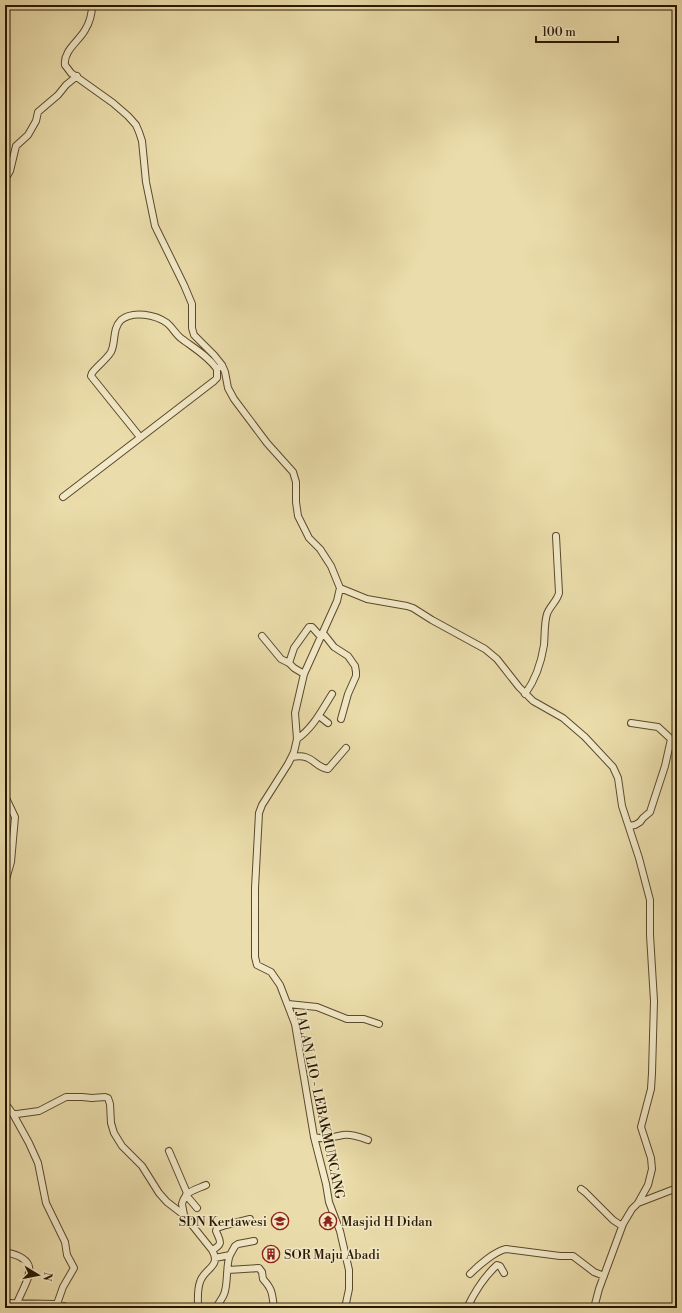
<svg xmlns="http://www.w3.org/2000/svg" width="682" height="1313" viewBox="0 0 682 1313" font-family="'Libre Bodoni',serif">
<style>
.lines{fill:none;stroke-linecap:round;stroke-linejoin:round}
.minor-casing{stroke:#5a492b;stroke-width:8}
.minor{stroke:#f2e9c8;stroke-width:6}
.labels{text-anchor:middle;stroke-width:3;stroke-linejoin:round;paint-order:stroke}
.street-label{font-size:13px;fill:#291800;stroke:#f2e9c8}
.poi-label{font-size:13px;fill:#291800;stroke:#f2e9c8;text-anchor:start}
</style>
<rect width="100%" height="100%" fill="#ebddab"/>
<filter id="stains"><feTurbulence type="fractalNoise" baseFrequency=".005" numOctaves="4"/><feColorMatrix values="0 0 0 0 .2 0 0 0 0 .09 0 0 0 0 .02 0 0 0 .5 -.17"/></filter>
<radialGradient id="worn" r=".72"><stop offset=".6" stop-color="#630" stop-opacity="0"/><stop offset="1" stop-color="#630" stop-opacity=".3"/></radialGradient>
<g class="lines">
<defs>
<path id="minor" d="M92 5C92 14 90 22 85 30 79 41 63 51 65 65L71 73 113 103 128 116 136 125 139 132 142 141 146 182 155 226 184 285 192 304V328L194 335 214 355 222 365 225 372 228 388 234 399 267 443 293 472 296 482V502L298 516 309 538 320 549 331 566 340 588 337 601 304 674 295 713 297 739 294 752 288 764 262 805 259 813 255 888V957L257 965 271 972 280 985 295 1024 314 1137 326 1184 329 1202 340 1231 349 1270V1289L345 1308
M646 5 649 6 652 5
M674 5 677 9
M5 178 7 176 10 171 16 146 28 135 36 121 38 112 58 95 66 85 77 76
M140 437 91 376 92 373C97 366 106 360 111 352 116 342 112 329 121 320 133 310 156 315 167 323 173 328 176 335 182 339 194 348 208 356 217 369L222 365
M63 497 214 381 217 378V369
M340 588 367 599 407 606 413 608 432 620 485 649 497 659 519 687 533 701 563 718 585 737 613 767 618 778 622 806 639 858 650 900V935L654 1001 652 1073 651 1089 641 1127 651 1158 652 1169 648 1185 638 1203 632 1209 623 1224 599 1289 594 1308
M323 633 334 647 348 656 355 666 356 672V676L348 694 341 719
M262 636 281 659 289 663
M304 674 294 668 289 663 294 648 309 627H312L321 637
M525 694C536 679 541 664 544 645 545 635 544 624 547 614 550 606 557 601 559 593L556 536
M319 716 328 723
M631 723 658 727 671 739
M297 739C313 728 322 710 332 694
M292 757C314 753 313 767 328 769L346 748
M5 796 15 817 11 862 5 883
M629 826 635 825 640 822 643 818 650 812 665 766 671 739 677 741
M288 1004 317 1007 347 1019H364L379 1024
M5 1103 13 1114H17L39 1111 66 1097H82L92 1098 105 1097 108 1098 110 1104 111 1123 114 1133 122 1146 142 1166 159 1193 167 1202 184 1215 212 1250C222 1267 204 1268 200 1282 197 1290 198 1300 198 1308
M13 1114 29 1143 38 1163 46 1203 65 1242 67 1255 74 1268 63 1287 57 1304
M314 1137C327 1140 331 1137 343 1135 351 1134 360 1137 368 1140
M169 1151 187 1193
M581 1189 585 1192 613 1220 622 1226
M186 1195 197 1208
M638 1203 677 1188
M184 1215 182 1204C185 1191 195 1190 206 1185
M212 1250C224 1244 220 1241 216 1231L217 1228 226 1225 250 1219
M5 1252C43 1260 28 1277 17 1303
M215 1258 230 1255 235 1246 238 1244 254 1241
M228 1270 259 1268 262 1272 263 1279C273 1290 272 1294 274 1308
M470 1274C478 1266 495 1251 506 1249L560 1256H573L594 1272 604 1276
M5 1303 56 1304 71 1308
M216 1308C219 1302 224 1297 225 1291 228 1280 226 1264 230 1255
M467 1308C474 1293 485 1276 497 1265L500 1266 504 1273"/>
</defs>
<use href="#minor" class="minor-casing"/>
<use href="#minor" class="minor"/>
</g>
<defs>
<symbol id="school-ring" viewBox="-11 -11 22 22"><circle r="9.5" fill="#f2e9c8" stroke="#8f2418" stroke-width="1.5"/><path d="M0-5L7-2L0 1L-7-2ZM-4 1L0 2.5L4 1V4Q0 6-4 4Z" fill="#8f2418"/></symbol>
<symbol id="temple-ring" viewBox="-11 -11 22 22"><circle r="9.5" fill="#f2e9c8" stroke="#8f2418" stroke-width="1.5"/><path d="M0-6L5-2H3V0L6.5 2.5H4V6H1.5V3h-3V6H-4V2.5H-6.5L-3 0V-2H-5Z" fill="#8f2418"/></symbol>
<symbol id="building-ring" viewBox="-11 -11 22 22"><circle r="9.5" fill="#f2e9c8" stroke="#8f2418" stroke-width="1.5"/><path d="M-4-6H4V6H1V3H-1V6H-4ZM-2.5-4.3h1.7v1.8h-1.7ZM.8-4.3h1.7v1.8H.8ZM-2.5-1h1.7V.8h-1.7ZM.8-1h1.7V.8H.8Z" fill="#8f2418"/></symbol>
</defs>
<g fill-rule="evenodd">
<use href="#school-ring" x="270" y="1211" width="20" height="20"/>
<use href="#temple-ring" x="318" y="1211" width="20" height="20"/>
<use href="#building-ring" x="261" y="1244" width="20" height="20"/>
</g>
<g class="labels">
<g class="street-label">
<text transform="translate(321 1105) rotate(78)" y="5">JALAN LIO - LEBAKMUNCANG</text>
</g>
<g class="poi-label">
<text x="267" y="1226" text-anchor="end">SDN Kertawesi</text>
<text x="341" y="1226">Masjid H Didan</text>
<text x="284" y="1259">SOR Maju Abadi</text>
</g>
</g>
<rect width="682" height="1313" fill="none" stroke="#ebddab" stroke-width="20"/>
<rect x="6" y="6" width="670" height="1301" fill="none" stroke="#291800" stroke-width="2"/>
<rect x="10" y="10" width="662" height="1293" fill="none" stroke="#291800"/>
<g transform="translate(38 1275) rotate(100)" stroke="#f2e9c8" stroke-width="3" paint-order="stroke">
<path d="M0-3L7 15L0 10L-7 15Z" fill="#291800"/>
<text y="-6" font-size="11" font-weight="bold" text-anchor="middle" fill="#291800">N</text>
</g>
<path d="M536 36v6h82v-6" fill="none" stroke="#291800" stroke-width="2"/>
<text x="542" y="36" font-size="12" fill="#291800" stroke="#f2e9c8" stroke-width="3" paint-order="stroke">100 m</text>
<rect width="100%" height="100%" filter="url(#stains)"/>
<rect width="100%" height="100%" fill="url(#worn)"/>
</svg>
